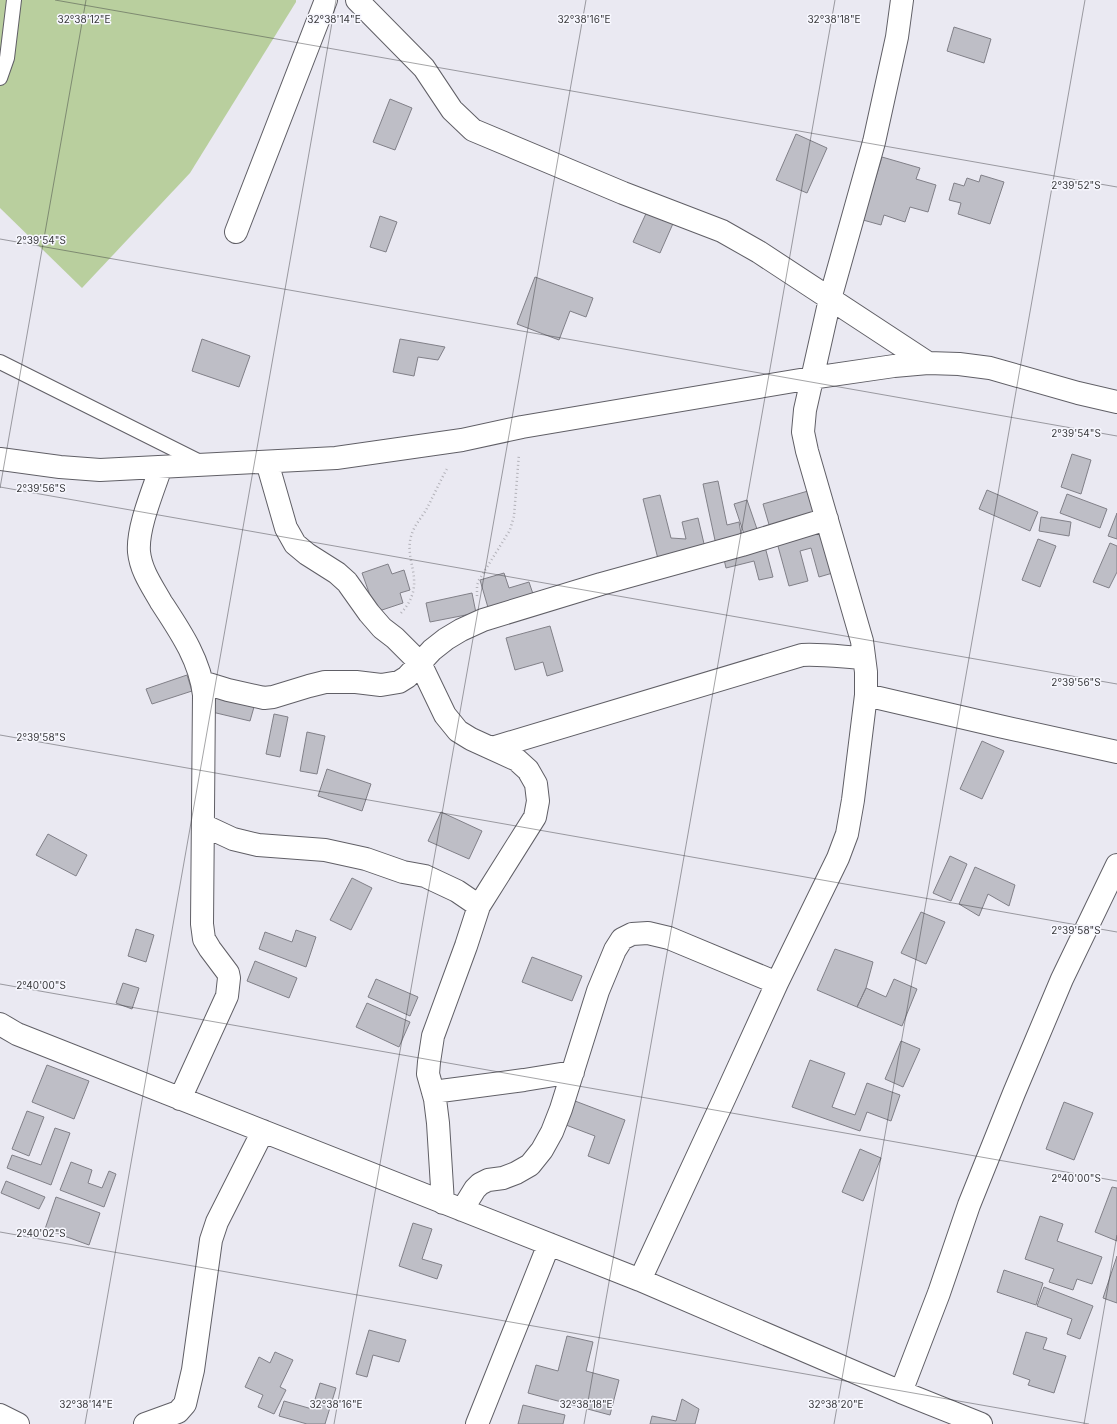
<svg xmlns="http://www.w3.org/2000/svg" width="1117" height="1424" viewBox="0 0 1117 1424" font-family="Inter,sans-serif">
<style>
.green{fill:#b9cf9e}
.building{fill:#bebec6;stroke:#818088}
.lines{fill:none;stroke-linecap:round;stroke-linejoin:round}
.service-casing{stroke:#605f66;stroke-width:16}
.minor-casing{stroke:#605f66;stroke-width:24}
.path{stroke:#b3b2b9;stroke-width:2.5;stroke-dasharray:1 3;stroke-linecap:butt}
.service{stroke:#fff;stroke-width:14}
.minor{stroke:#fff;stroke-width:22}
.ticks{fill:none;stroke:#38383b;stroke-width:1;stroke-opacity:0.45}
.ticks-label{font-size:10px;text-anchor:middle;fill:#38383b;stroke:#f7f7fe;stroke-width:3;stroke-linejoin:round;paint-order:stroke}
</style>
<rect width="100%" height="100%" fill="#eae9f2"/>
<path class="green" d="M0 0H296V2L190 173 82 288 0 208Z"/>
<path class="building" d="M954 27 991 39 984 63 947 51Z
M390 99 412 108 395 150 373 142Z
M796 134 827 148 807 193 776 180Z
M882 157 920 168 916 179 936 185 928 212 910 207 905 222 884 215 881 225 863 220Z
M981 175 1004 182 990 224 958 214 961 203 949 200 954 183 964 186 967 178 979 182Z
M649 207 675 219 660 253 633 242Z
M380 216 397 222 386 252 370 247Z
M535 277 593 298 586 317 570 311 559 340 517 324Z
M202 339 250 356 239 387 192 371Z
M400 339 445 347 438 360 418 357 414 376 393 372Z
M1072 454 1091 460 1081 494 1061 487Z
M718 481 727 525 739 522 742 539 716 545 703 484Z
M987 490 1038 512 1030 531 979 509Z
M808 491 815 516 770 528 763 504Z
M1067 494 1107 509 1100 528 1060 513Z
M660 495 671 538 686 539 682 522 698 518 705 548 658 559 643 499Z
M747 500 758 532 745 537 734 504Z
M1117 513V539L1108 536Z
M1041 517 1071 522 1069 536 1039 531Z
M823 526 836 572 819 577 811 548 800 551 808 581 789 586 776 539Z
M1038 539 1056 546 1040 587 1022 580Z
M764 543 773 577 759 580 754 561 726 568 723 555Z
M1110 543 1117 546V572L1109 588 1093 582Z
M388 564 392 574 404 570 410 590 400 593 403 603 376 612 362 573Z
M504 573 509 588 529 582 534 597 489 611 480 580Z
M472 593 476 613 430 622 426 603Z
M550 626 563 671 547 676 543 662 515 670 506 638Z
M187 675 192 691 152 704 146 689Z
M216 698 254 707 250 721 212 712Z
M274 714 288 717 280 757 266 754Z
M307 732 325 736 317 774 300 771Z
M982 741 1004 751 982 799 960 789Z
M327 769 371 784 362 811 318 796Z
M441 812 482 831 469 859 428 841Z
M48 834 87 855 76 876 36 855Z
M950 856 967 864 951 901 933 893Z
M975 867 1015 885 1009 906 988 894 979 916 959 904Z
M352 878 372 888 351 930 330 920Z
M921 912 945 922 926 964 901 953Z
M136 929 154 935 146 962 128 956Z
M296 930 316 937 306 967 259 949 265 932 292 942Z
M835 949 873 962 866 988 857 1007 817 990Z
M532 957 582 976 572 1001 522 982Z
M255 961 297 978 289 998 247 981Z
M376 979 418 997 410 1016 368 997Z
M894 979 917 989 902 1026 857 1007 866 988 886 997Z
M123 983 139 988 132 1009 116 1003Z
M367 1003 410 1022 399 1047 356 1027Z
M901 1041 920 1049 903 1087 885 1079Z
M810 1060 845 1073 832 1107 855 1115 867 1083 900 1095 891 1121 867 1112 860 1131 792 1107Z
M47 1065 89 1081 74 1119 32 1102Z
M575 1101 625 1120 609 1164 588 1156 595 1136 566 1125Z
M1064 1102 1093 1113 1074 1160 1046 1149Z
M27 1111 44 1117 29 1156 12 1149Z
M55 1128 70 1133 51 1185 7 1168 12 1155 41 1165Z
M860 1149 881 1158 863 1201 842 1192Z
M71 1162 92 1170 88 1183 102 1188 109 1171 116 1174 104 1207 60 1190Z
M6 1181 45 1197 39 1209 1 1193Z
M1112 1187 1117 1188V1241L1095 1232Z
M56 1197 100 1213 89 1245 45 1229Z
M1040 1216 1063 1224 1057 1241 1102 1257 1092 1284 1077 1279 1073 1290 1049 1282 1054 1269 1025 1259Z
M413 1223 432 1229 422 1259 442 1265 437 1279 399 1266Z
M1117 1256V1303L1103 1298Z
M1004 1270 1043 1283 1036 1305 997 1292Z
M1044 1287 1093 1306 1080 1339 1067 1334 1072 1319 1037 1306Z
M369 1330 406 1340 399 1362 373 1355 367 1377 356 1374Z
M1026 1332 1047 1338 1043 1349 1066 1356 1054 1393 1028 1385 1030 1380 1013 1374Z
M567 1336 593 1342 586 1371 619 1380 610 1415 528 1393 536 1365 558 1371Z
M275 1352 293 1360 280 1387 286 1390 274 1414 258 1407 263 1395 245 1387 259 1357 270 1363Z
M320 1383 336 1388 325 1424H307L279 1416 284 1401 312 1409Z
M682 1399 699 1409 695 1424H650L652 1416 676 1421Z
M523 1405 565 1415 563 1424H518Z"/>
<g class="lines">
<defs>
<path id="service" d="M0 78 7 58 14 0
M0 362 202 463"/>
<path id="minor" d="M357 0 424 68 452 110 473 130 623 193 722 231 759 252 928 363
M236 232 326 0
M0 459 60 467 100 470 336 458 462 440 522 427 812 378 894 366 928 363 959 364 990 368 1078 393 1117 402
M267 462 286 528 295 544 307 554 337 573 347 582 369 613 382 628 395 638 420 663 445 715 458 731 471 739 517 760 528 770 536 784 538 801 535 817 479 906 466 946 433 1036 429 1062 428 1074 435 1099 438 1123 443 1203
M161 467C153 491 137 528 139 552 141 571 152 586 161 602 180 631 200 660 204 695L202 924 204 939 210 949 228 973 229 978 227 996 180 1099
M202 682 228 690 264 698 273 697 309 686 325 682H356L381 685 399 682 407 677 432 650 446 639 461 630 483 620 601 584 742 545 827 519
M866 695 999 726 1117 752
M492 748 802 655C823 654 844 657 864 658
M203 825 233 839 258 845 325 850 366 859 403 872 425 876 457 891 479 906
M0 1024 17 1034 640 1280 901 1392 981 1424
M433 1092 524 1080 573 1072
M462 1210 475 1189 480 1184 488 1180 503 1178 516 1173 530 1165 542 1150 552 1132 561 1109 598 991 615 950 622 939 632 934 648 933 669 938 777 983
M640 1280 725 1097 777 983 838 858 847 834 853 800 866 695V672L862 641 807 451 803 432 805 410 830 299 874 142 897 37 902 0
M901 1392 939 1293 969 1205 1014 1093 1062 979 1117 865
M0 1415 18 1424
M145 1424 178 1412 185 1404 193 1370 211 1240 217 1222 263 1131
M477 1424 549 1244"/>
</defs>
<use href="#service" class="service-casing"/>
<use href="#minor" class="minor-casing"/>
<path class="path" d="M477 596V585L479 580 510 530 514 516 519 454
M401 613C430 581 400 560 413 531 416 523 423 516 427 508 434 495 440 481 448 467"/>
<use href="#service" class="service"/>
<use href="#minor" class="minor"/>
</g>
<path class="ticks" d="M55 0 1117 187M0 239 1117 436M0 487 1117 684M0 488 86 0M0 735 1117 932M0 984 1117 1181M0 1232 1089 1424M85 1424 336 0M334 1424 586 0M584 1424 835 0M834 1424 1085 0M1084 1424 1117 1235"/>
<g class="ticks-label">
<text x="84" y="23">32°38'12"E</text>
<text x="334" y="23">32°38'14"E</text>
<text x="584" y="23">32°38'16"E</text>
<text x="834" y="23">32°38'18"E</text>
<text x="1076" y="189">2°39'52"S</text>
<text x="41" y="244">2°39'54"S</text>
<text x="1076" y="437">2°39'54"S</text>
<text x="41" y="492">2°39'56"S</text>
<text x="1076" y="686">2°39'56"S</text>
<text x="41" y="741">2°39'58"S</text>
<text x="1076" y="934">2°39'58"S</text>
<text x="41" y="989">2°40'00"S</text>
<text x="1076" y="1182">2°40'00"S</text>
<text x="41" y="1237">2°40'02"S</text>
<text x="86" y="1408">32°38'14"E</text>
<text x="336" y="1408">32°38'16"E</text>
<text x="586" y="1408">32°38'18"E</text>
<text x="836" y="1408">32°38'20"E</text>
</g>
</svg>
